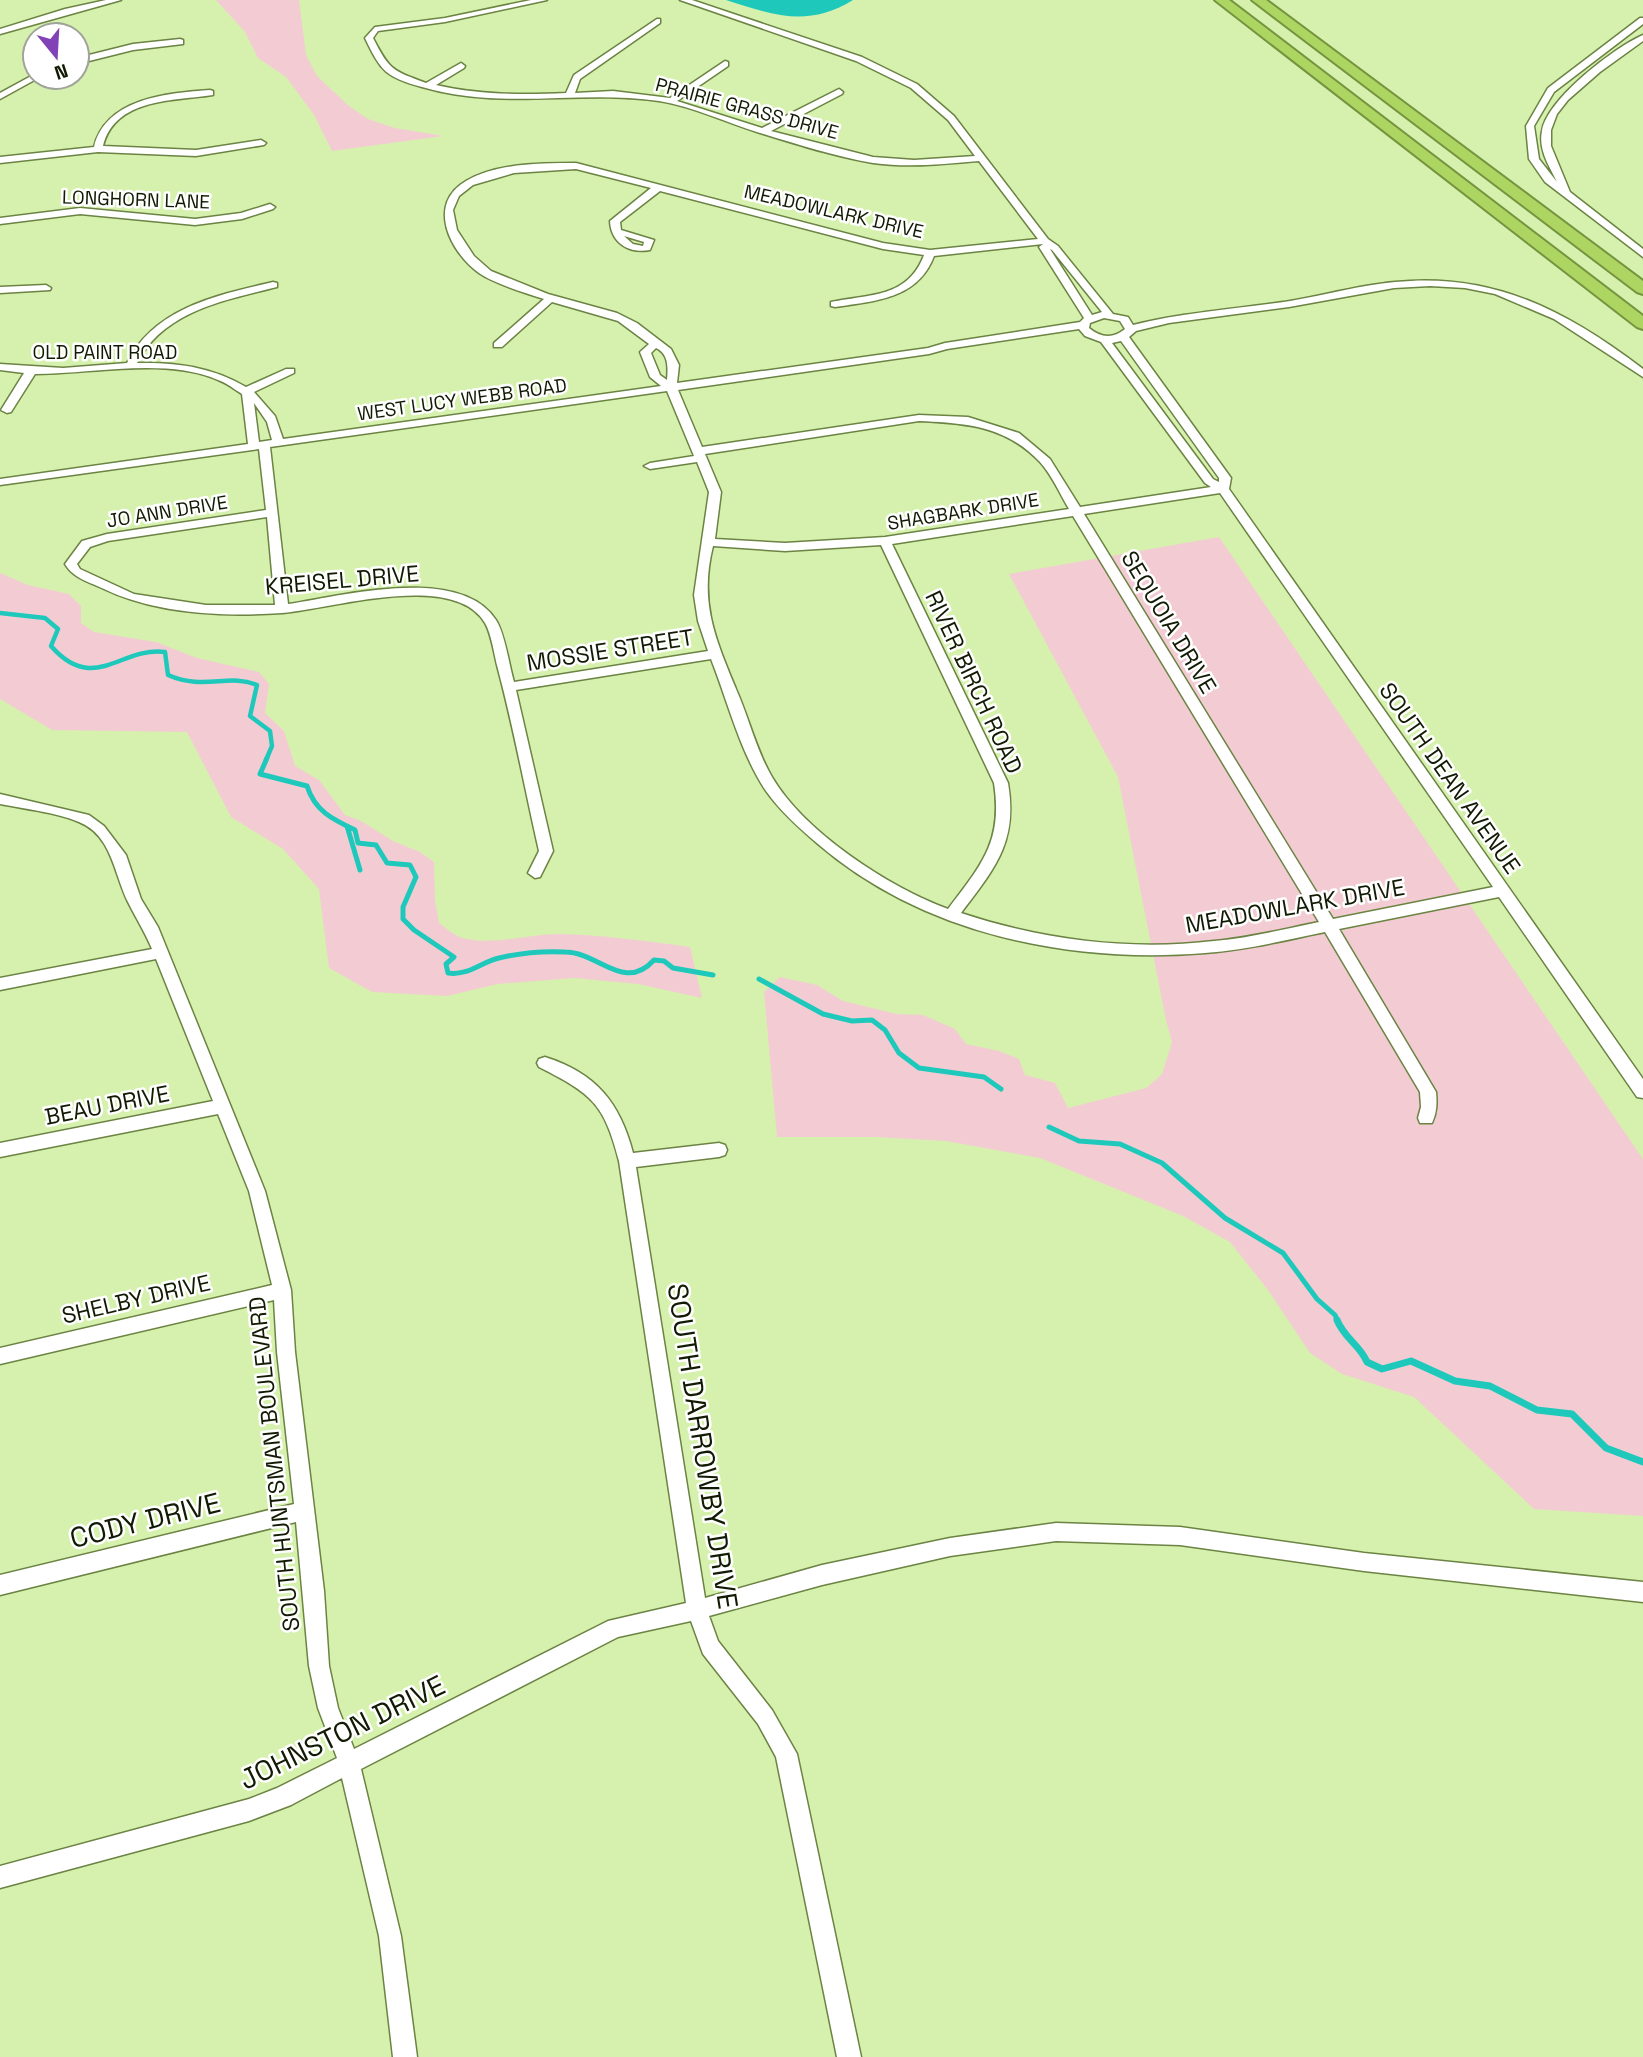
<svg xmlns="http://www.w3.org/2000/svg" width="1643" height="2057" viewBox="0 0 1643 2057" font-family="'Space Grotesk',sans-serif">
<style>
.green{fill:#f3ccd3}
.water{fill:#1ec9bc}
.lines{fill:none;stroke-linecap:round;stroke-linejoin:round}
.stream-far2{stroke:#1ec9bc;stroke-width:4.5}
.stream-far1{stroke:#1ec9bc;stroke-width:5}
.stream{stroke:#1ec9bc;stroke-width:7}
.minor-casing{stroke:#6b8343;stroke-width:3}
.highway-casing{stroke:#769440;stroke-width:4}
.minor{fill:#fff;fill-rule:evenodd}
.highway{fill:#acd661;fill-rule:evenodd}
.labels{text-anchor:middle;stroke-width:5;stroke-linejoin:round;paint-order:stroke}
.far-street-label{font-size:19px;fill:#111a02;stroke:#fff}
.street-label{font-size:23px;fill:#111a02;stroke:#fff}
.near-street-label{font-size:28px;fill:#111a02;stroke:#fff}
</style>
<rect width="100%" height="100%" fill="#d6f1ad"/>
<path class="green" d="M216 0H299L306 55 317 76 349 106 368 119 395 128 443 136 332 151 314 115 286 77 258 58 245 32Z
M1219 537 1643 1159V1516L1534 1509 1414 1397 1342 1374 1310 1353 1268 1290 1230 1242 1183 1216 1040 1158 946 1141 875 1137H777L764 992 780 977 817 985 843 1001 897 1014 923 1015 955 1029 966 1044 999 1051 1019 1059 1025 1075 1055 1083 1068 1108 1146 1088 1162 1074 1172 1042 1166 1020 1118 777 1009 574Z
M0 573 28 585 69 594 81 606V623L94 632 156 642 197 658 259 672 269 684 265 713 284 731 295 766 319 780 345 815 361 821 393 841 420 852 434 862 435 900 439 923C447 929 457 938 467 939 497 945 528 934 559 934 603 935 646 941 690 947L702 998 638 984 574 978 498 984 447 996 372 992 329 968 319 889 283 849 231 817 187 732 52 730 0 699Z"/>
<path class="water" d="M726 0H853C807 28 774 15 726 0Z"/>
<g class="lines">
<path class="stream-far2" d="M0 613 45 618 58 629 51 646C94 695 121 646 165 652L168 675C204 691 229 673 257 685L250 716 270 731 272 746 266 760"/>
<path class="stream-far1" d="M267 758 260 774 307 786C315 811 332 819 355 830L358 843 376 845 387 863 410 865 416 877 403 907V919L414 930 454 957 446 964 448 973C468 976 481 962 499 958 520 953 544 951 565 952 599 952 624 993 654 960L664 961 673 968 713 975
M347 826 360 870
M759 979 823 1014 852 1021 872 1020 885 1030 899 1053 919 1068 984 1077 1001 1089
M1049 1127 1079 1141 1120 1144 1162 1163 1225 1218 1283 1253 1317 1299 1335 1315 1338 1322"/>
<path class="stream" d="M1337 1320C1344 1338 1360 1345 1367 1362L1382 1369 1411 1361 1455 1381 1490 1386 1537 1410 1572 1414 1606 1448 1643 1462"/>
<defs>
<path id="minor" d="M106 0H121L0 34V29L65 9Z
M531 0H547L445 22 378 31 373 38C390 71 392 70 426 83L461 63 465 66 464 68 436 85C480 95 521 95 566 93L574 75 657 19H660V23L580 79 575 93 613 91 670 98 725 61 728 62V66L677 101 762 128 839 89 843 92 842 94 771 131 873 157 914 160 975 156 948 120 911 88 856 61 680 0H692L862 57 917 84 954 116 1048 239 1058 246 1113 314 1128 317 1133 325C1185 312 1238 309 1290 301 1325 295 1360 285 1395 282 1493 272 1567 311 1643 369V377L1554 319 1495 294 1465 288 1430 286 1394 288 1289 307 1169 323 1136 331 1129 337 1231 478 1229 489 1643 1079V1098L1637 1097 1499 897 1339 929 1436 1092C1437 1103 1437 1112 1432 1123H1420L1418 1118 1421 1107 1420 1092 1325 932C1286 940 1246 950 1205 953 1069 964 923 934 818 844 799 828 780 811 766 791 740 752 728 702 711 659L516 690 553 851 540 877 535 878 528 873 539 851C525 790 514 729 498 669 494 655 492 635 485 623 454 570 331 609 282 613 225 617 156 614 104 589 89 582 73 578 65 564L82 541 107 534 266 510 259 449 0 485V479L248 444 242 394C234 389 227 383 218 380 166 357 91 374 35 374L11 412 7 413 1 410 24 373 0 370V364L63 368 127 363C154 308 217 295 273 282L277 283V287C225 300 163 311 137 363 177 362 212 367 246 387L286 369H294V373L254 392 275 416 283 439 661 386 650 377 640 352 649 344 618 321 552 302 502 347H494V343L544 299C525 293 495 284 479 273 450 252 426 204 466 181 497 163 541 163 576 163L883 243 930 250 1038 239 979 161C944 164 908 168 873 163 836 157 796 144 760 133 727 123 692 106 659 101 578 89 504 111 422 87 385 77 381 71 365 38L375 27 445 18ZM576 169 651 188 610 221C611 243 629 254 650 250L654 240 621 230 620 222 660 191 883 249 924 255C908 298 870 294 831 302V306L835 307C875 301 918 299 934 256L1043 244 1039 247 1084 318 1080 322 945 343 928 348 677 383 679 365 671 349 637 323 617 313 548 294 491 271 474 256 457 230 453 210 459 196 473 185 514 173ZM624 236 644 242 643 246 633 244ZM1050 249 1052 250 1102 312 1092 315ZM1104 318 1120 321 1125 329C1113 339 1101 338 1089 328L1090 323ZM1079 329 1085 336 1101 342 1205 483 1211 487 1080 507 1050 459 1019 433 968 417 919 415 702 447 678 390 929 354 947 349ZM1121 341 1219 478V482L1213 479 1112 343ZM656 348C669 354 668 368 667 380L660 375 651 353ZM667 391 694 456 650 463 644 466 650 469 697 462 709 492 694 595 698 621 708 651 514 682C509 665 505 634 496 620 460 564 342 596 288 604L270 447ZM254 403 267 422 272 440 259 442ZM919 421C966 423 1006 426 1040 462 1052 475 1060 494 1069 509L885 537 785 543 715 539 721 492 705 454ZM1220 493 1493 887 1333 919 1084 514ZM1073 516 1319 922C1284 929 1250 938 1214 941 1130 951 1042 940 961 913 995 868 1018 842 1008 783L892 544ZM267 517 275 605H206L134 594 80 569 77 564 90 547 108 541ZM881 545 994 783C1003 841 982 864 948 909 889 887 805 833 772 777 756 750 749 718 736 689 715 638 699 602 713 546L785 551Z
M1640 18H1643V24L1554 92 1534 126 1539 159 1557 182C1549 166 1538 149 1542 131 1547 99 1615 47 1643 35V41L1600 72 1568 100 1557 114 1551 130V146L1570 192 1643 249V257L1545 182 1529 159 1526 126 1548 88Z
M180 39 183 40V44L133 50 77 64V58L133 44Z
M33 75 40 77 0 99V93Z
M210 90 213 91V95C174 101 115 98 103 146L196 150 261 140 266 143 264 145 196 156 98 152 0 163V157L94 147C106 98 168 93 210 90Z
M270 204 275 207 273 209 242 219 195 225 80 214 0 224V218L80 208 195 219 241 213Z
M46 285 51 288 50 290 0 293V287Z
M0 794 89 815 104 826 126 855 141 899 158 927 265 1191 291 1290 295 1352 324 1591 329 1666 338 1708 354 1749 608 1621 686 1603 619 1161C604 1103 592 1094 539 1067L537 1063 539 1059 545 1057C596 1073 620 1103 633 1153L719 1143 725 1145 727 1150 725 1155 719 1157 636 1167 705 1598 822 1565 950 1538 1056 1523 1180 1527 1364 1553 1643 1582V1602L1364 1571 1180 1545 1056 1541 950 1556 822 1585 709 1616 718 1641 772 1710 797 1754 861 2057H837L776 1757 758 1724 703 1654 691 1621 618 1637 361 1769 401 1936 417 2057H393L379 1936 342 1778 291 1805 249 1821 0 1888V1866L249 1799 277 1788 337 1758 318 1708 309 1666 296 1522 0 1595V1575L294 1504 277 1352 274 1300 0 1364V1348L272 1285 249 1191 218 1114 0 1157V1143L213 1101 156 959 0 990V978L152 949C145 932 136 918 128 902 114 874 112 835 79 822 55 812 25 809 0 804Z"/>
<path id="highway" d="M1215 0H1229L1643 316V329L1637 327Z
M1252 0H1266L1643 281V294L1637 292Z"/>
</defs>
<use href="#minor" class="minor-casing"/>
<use href="#highway" class="highway-casing"/>
<use href="#minor" class="minor"/>
<use href="#highway" class="highway"/>
</g>
<g class="labels">
<g class="far-street-label">
<text transform="translate(747 108) rotate(15)" y="7">PRAIRIE GRASS DRIVE</text>
<text transform="translate(136 199) rotate(2)" y="7">LONGHORN LANE</text>
<text transform="translate(834 211) rotate(13)" y="7">MEADOWLARK DRIVE</text>
<text x="105" y="359">OLD PAINT ROAD</text>
<text transform="translate(462 399) rotate(-8)" y="7">WEST LUCY WEBB ROAD</text>
<text transform="translate(167 511) rotate(-9)" y="7">JO ANN DRIVE</text>
<text transform="translate(963 511) rotate(-9)" y="7">SHAGBARK DRIVE</text>
</g>
<g class="street-label">
<text transform="translate(342 580) rotate(-5)" y="8">KREISEL DRIVE</text>
<text transform="translate(1169 622) rotate(59)" y="8">SEQUOIA DRIVE</text>
<text transform="translate(610 650) rotate(-9)" y="8">MOSSIE STREET</text>
<text transform="translate(974 682) rotate(65)" y="8">RIVER BIRCH ROAD</text>
<text transform="translate(1450 778) rotate(55)" y="8">SOUTH DEAN AVENUE</text>
<text transform="translate(1295 906) rotate(-10)" y="8">MEADOWLARK DRIVE</text>
<text transform="translate(107 1105) rotate(-11)" y="8">BEAU DRIVE</text>
<text transform="translate(136 1299) rotate(-13)" y="8">SHELBY DRIVE</text>
<text transform="translate(274 1464) rotate(-96)" y="8">SOUTH HUNTSMAN BOULEVARD</text>
</g>
<g class="near-street-label">
<text transform="translate(703 1446) rotate(81)" y="10">SOUTH DARROWBY DRIVE</text>
<text transform="translate(145 1520) rotate(-14)" y="10">CODY DRIVE</text>
<text transform="translate(342 1732) rotate(-26)" y="10">JOHNSTON DRIVE</text>
</g>
</g>
<g transform="translate(56 56) rotate(162)"><circle r="33" fill="#ffffff" stroke="#a0a39a" stroke-width="2"/>
<path d="M0-5L12 26L0 18L-12 26Z" fill="#8242b7"/>
<text y="-10" font-size="19" font-weight="bold" text-anchor="middle" fill="#111a02">N</text>
</g>
</svg>
